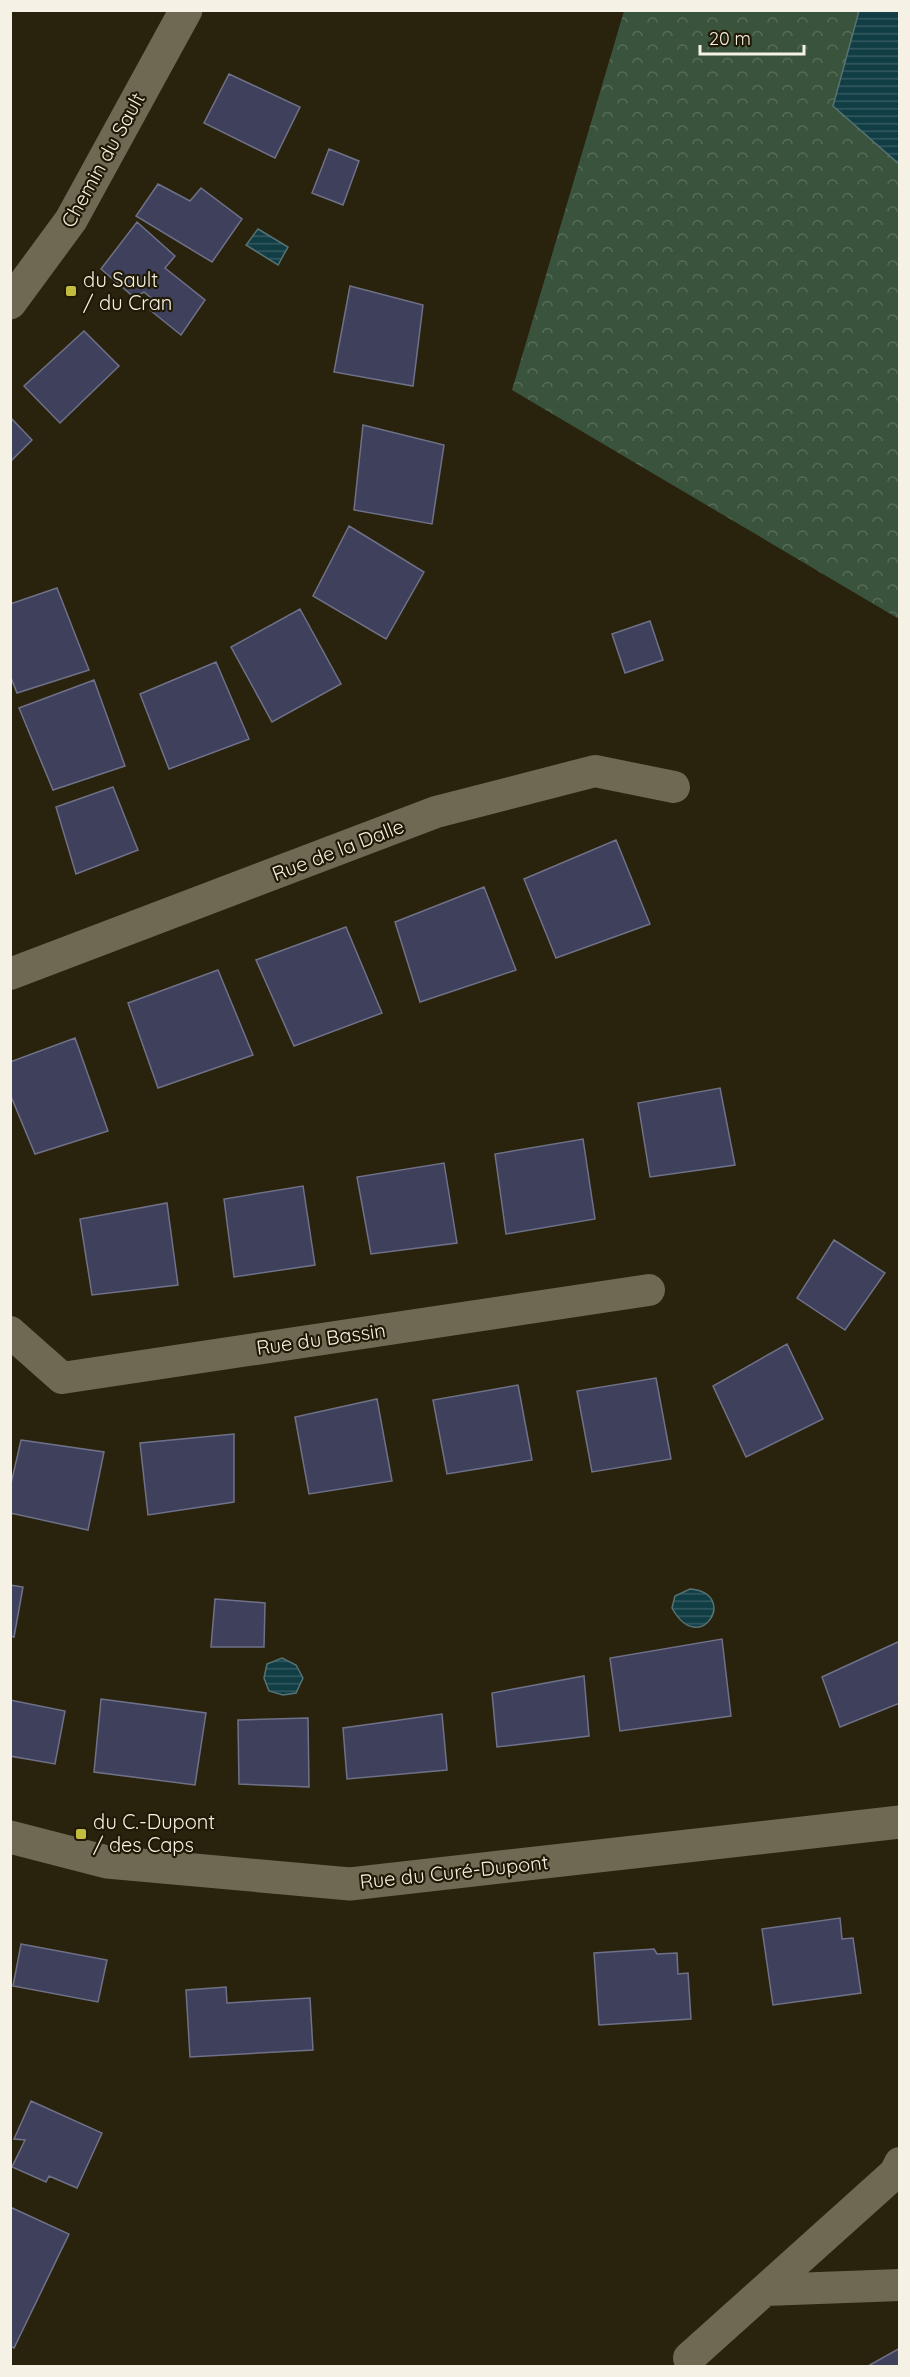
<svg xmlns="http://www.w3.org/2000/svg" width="910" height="2377" viewBox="0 0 910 2377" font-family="Quicksand,sans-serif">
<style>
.forest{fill:url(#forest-crowns)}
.water{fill:url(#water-rules);stroke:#557374;stroke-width:1.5}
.building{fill:#3e405c;stroke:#6f7188;stroke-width:1.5}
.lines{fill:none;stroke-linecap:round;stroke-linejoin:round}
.minor{stroke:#6f6852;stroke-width:32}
.tertiary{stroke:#6f6852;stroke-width:33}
.poi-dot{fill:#c2bd3f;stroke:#201905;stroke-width:2}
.labels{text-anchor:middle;stroke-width:4.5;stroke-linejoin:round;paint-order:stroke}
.street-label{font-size:20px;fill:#f5f1e4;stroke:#201905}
.poi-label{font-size:20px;fill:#f5f1e4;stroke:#201905;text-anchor:start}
</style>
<defs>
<pattern id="forest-crowns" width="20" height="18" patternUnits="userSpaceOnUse" patternTransform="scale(1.5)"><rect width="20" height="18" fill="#3a533c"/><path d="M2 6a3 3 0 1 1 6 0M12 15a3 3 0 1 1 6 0" fill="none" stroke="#576c58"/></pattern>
<pattern id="water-rules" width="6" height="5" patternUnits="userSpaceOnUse" patternTransform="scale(1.5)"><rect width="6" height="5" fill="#113d44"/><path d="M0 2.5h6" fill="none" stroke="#345a5f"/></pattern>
</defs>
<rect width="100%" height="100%" fill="#29230e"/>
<path class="forest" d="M624 11H859L833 106 899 164V619L512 390Z"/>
<path class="water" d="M859 11H899V164L833 106Z
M258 229 288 247 278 265 246 245Z
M690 1589C740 1593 700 1659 672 1608L675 1596Z
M282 1658 296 1665 303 1678 296 1693 283 1695 269 1691 264 1678 267 1664Z"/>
<path class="building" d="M229 74 300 107 275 158 204 123Z
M329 149 359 161 343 205 312 193Z
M158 184 190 201 201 188 242 219 212 262 136 216Z
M137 222 175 256 165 268 205 300 181 335 150 310 157 303 144 292 135 298 101 269Z
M350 286 423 305 413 386 334 372Z
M84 331 119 366 60 423 24 386Z
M10 417 32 440 10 462Z
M363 425 444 445 432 524 354 510Z
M349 526 424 572 386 639 313 596Z
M57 588 89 670 17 693 10 675V604Z
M300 609 341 684 272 722 231 647Z
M650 621 663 660 625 673 612 634Z
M216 662 249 739 169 769 140 694Z
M94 680 125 766 53 790 19 708Z
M113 787 138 850 76 874 56 807Z
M616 840 650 924 556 958 524 879Z
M484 887 516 970 420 1002 395 922Z
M346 927 382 1013 294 1046 256 960Z
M218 970 253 1055 158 1088 128 1003Z
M75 1038 108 1131 35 1154 10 1094V1062Z
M720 1088 735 1165 650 1177 638 1103Z
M583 1139 595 1219 506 1234 495 1154Z
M444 1163 457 1243 371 1254 357 1177Z
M303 1186 315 1265 234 1277 224 1199Z
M167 1203 178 1285 92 1295 80 1219Z
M834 1240 885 1273 845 1330 797 1298Z
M787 1344 823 1419 746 1457 713 1386Z
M656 1378 671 1459 592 1472 577 1391Z
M518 1385 532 1460 447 1474 433 1400Z
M377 1399 392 1481 309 1494 295 1417Z
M234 1434V1502L148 1515 140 1443Z
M21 1440 104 1452 88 1530 10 1513V1488Z
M10 1585 23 1587 14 1637 10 1636Z
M215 1599 265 1603 264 1647H211Z
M722 1639 731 1716 620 1731 610 1658Z
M900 1641V1703L840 1727 822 1677Z
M584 1676 589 1736 497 1747 492 1693Z
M101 1699 206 1713 195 1785 94 1772Z
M10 1700 65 1711 55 1764 10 1756Z
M442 1714 447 1770 347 1779 343 1728Z
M308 1718 309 1787 239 1784 238 1720Z
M840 1918 842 1939 853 1938 861 1993 773 2005 762 1929Z
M21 1944 107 1960 98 2002 13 1986Z
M654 1949 657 1954 677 1953 678 1974 688 1973 691 2019 599 2025 594 1953Z
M226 1987 227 2003 310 1998 313 2050 190 2057 186 1990Z
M31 2101 102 2133 77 2188 49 2176 46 2182 12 2167 25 2140 14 2139Z
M10 2207 69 2234 14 2348 10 2346Z
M900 2348V2366H868Z"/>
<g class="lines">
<path class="minor" d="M10 974 436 812 595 771 674 787
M10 1332 62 1378 649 1290
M765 2290 900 2285
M689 2358 895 2173 900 2163"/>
<path class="tertiary" d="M10 303 71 220 186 10
M10 1837 107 1862 350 1884 900 1822"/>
</g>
<g class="poi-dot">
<rect x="65" y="285" width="12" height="12" rx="3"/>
<rect x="75" y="1828" width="12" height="12" rx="3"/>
</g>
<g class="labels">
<g class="street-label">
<text transform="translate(103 160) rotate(-61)" y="7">Chemin du Sault</text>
<text transform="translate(338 850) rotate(-21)" y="7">Rue de la Dalle</text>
<text transform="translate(321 1339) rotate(-8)" y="7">Rue du Bassin</text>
<text transform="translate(454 1872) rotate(-6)" y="7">Rue du Curé-Dupont</text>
</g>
<g class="poi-label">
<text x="83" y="287">du Sault<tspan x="83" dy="23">/ du Cran</tspan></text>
<text x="93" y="1829">du C.-Dupont<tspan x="93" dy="23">/ des Caps</tspan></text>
</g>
</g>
<rect width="910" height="2377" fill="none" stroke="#f5f1e4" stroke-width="24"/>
<path d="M700 45v9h104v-9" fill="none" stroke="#f5f1e4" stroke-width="3"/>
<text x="709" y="45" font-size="18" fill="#f5f1e4" stroke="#201905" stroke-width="4.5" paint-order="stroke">20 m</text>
</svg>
